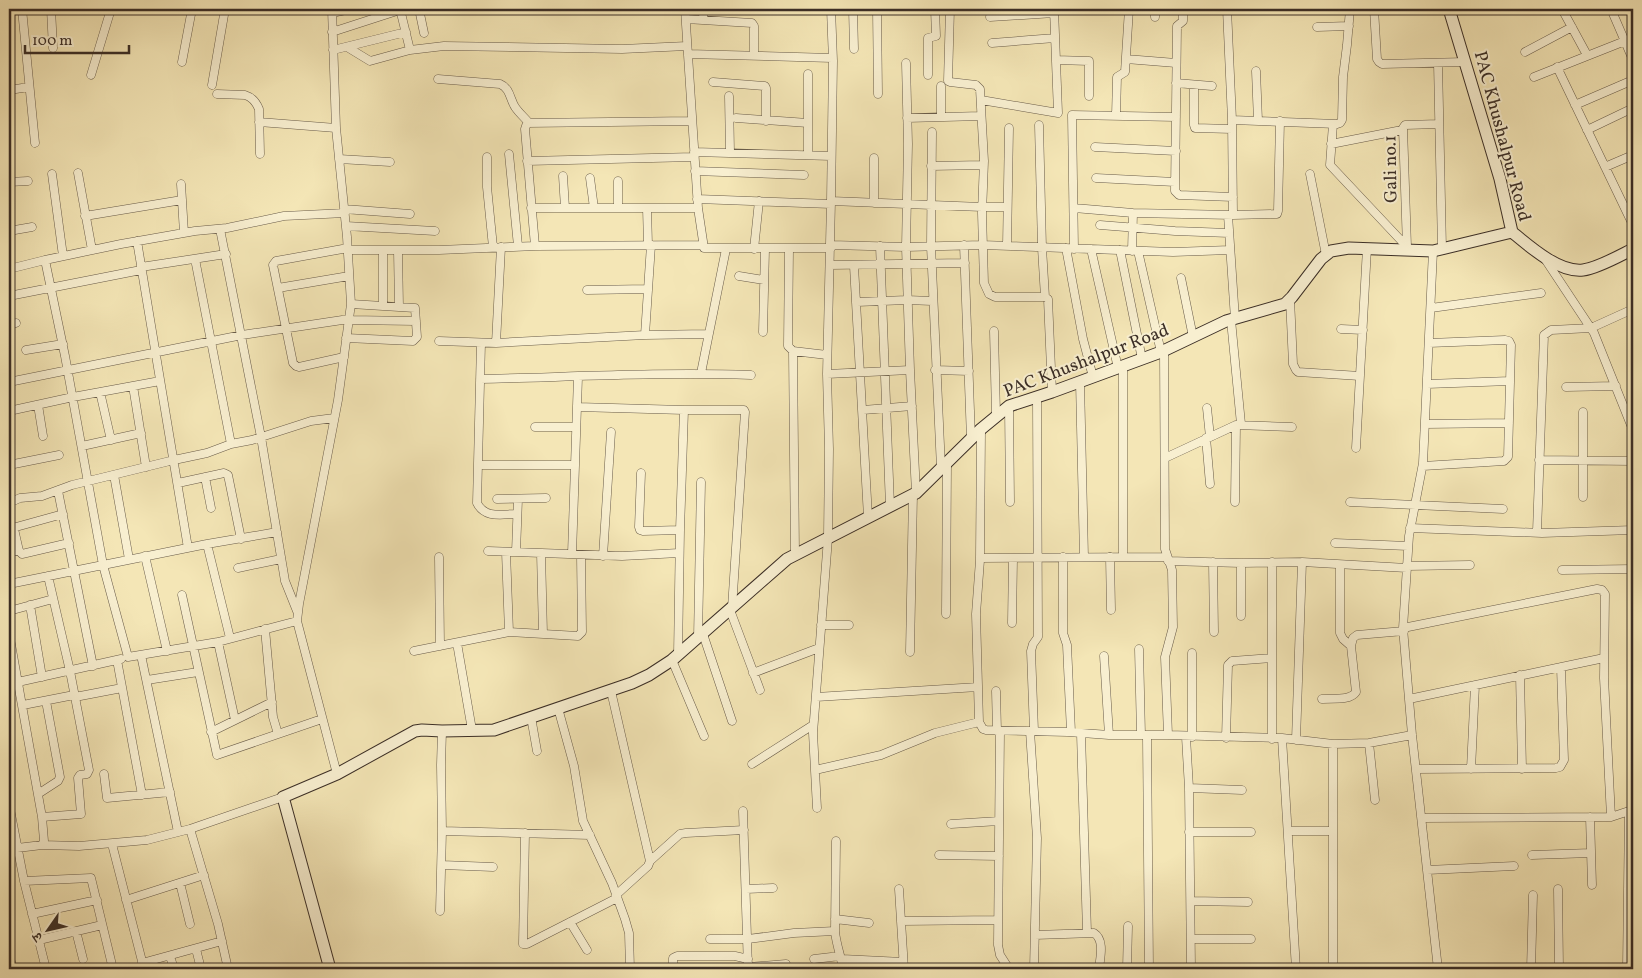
<svg xmlns="http://www.w3.org/2000/svg" width="1642" height="978" viewBox="0 0 1642 978" font-family="Vollkorn,'Noto Serif Devanagari',serif">
<style>
.lines{fill:none;stroke-linecap:round;stroke-linejoin:round}
.street-casing{stroke:#695c4a;stroke-width:9}
.secondary-casing{stroke:#3b2e26;stroke-width:13}
.street{stroke:#f8efd0;stroke-width:8}
.secondary{stroke:#f8efd0;stroke-width:11}
.labels{text-anchor:middle;stroke-width:4;stroke-linejoin:round;paint-order:stroke}
.street-label{font-size:18px;fill:#3b2e26;stroke:#f8efd0}
</style>
<rect width="100%" height="100%" fill="#f4e6b6"/>
<filter id="stains"><feTurbulence type="fractalNoise" baseFrequency=".004" numOctaves="4"/><feColorMatrix values="0 0 0 0 .2 0 0 0 0 .09 0 0 0 0 .02 0 0 0 .5 -.17"/></filter>
<radialGradient id="worn" r=".72"><stop offset=".6" stop-color="#630" stop-opacity="0"/><stop offset="1" stop-color="#630" stop-opacity=".3"/></radialGradient>
<g class="lines">
<defs>
<path id="street" d="M22 9 35 143
M51 9 53 48
M332 9 336 128 347 237 351 304 338 400 299 604 297 621 337 774
M400 9 410 50
M419 9 424 33
M685 9 698 208 704 248H831
M853 9 854 49
M877 9 878 94
M950 9 948 81 950 82 976 85 980 89 984 161 982 213 984 283 989 294 995 297H1045L1048 299 1052 392
M1155 9V17
M1183 9V21L1177 26 1175 191 1179 195 1233 197
M1227 9 1232 120 1233 215
M1374 9 1377 59 1379 62 1382 64 1465 62
M1562 9 1587 55
M1611 9 1633 60
M332 13 350 9
M990 17 1054 13
M686 19 752 23 754 26V55
M703 20 704 9
M1317 27 1349 26
M332 32 400 10
M992 43 1055 38
M347 47 370 61 410 50 444 46 622 49 687 46
M333 50 406 32
M1525 52 1572 27
M688 54 832 58
M1126 59 1176 63
M1056 60 1089 61V96
M182 62 192 9
M906 63 908 144 906 247 910 370 916 493
M1438 63 1442 249
M1557 67 1633 225
M1256 71 1258 121
M91 75 111 9
M928 75V38L936 36 935 9
M1534 77 1625 41 1633 39
M438 79 500 84C510 88 510 99 515 107 519 113 525 118 529 123
M713 82 765 86 766 88V121
M1176 83 1212 86
M212 85 225 9
M1194 85V125L1195 128 1232 129
M941 86V117
M9 90 29 87
M217 94 245 95C252 97 256 102 259 109L260 154
M729 96 730 153
M981 100 1058 113 1054 9
M1575 105 1633 80
M1116 116 1117 77 1125 72 1129 9
M736 118 808 123
M907 118 981 116
M1232 120 1337 124 1340 123 1342 120 1343 77 1347 45 1350 9
M259 122 336 128
M1333 124 1330 165 1410 250
M1039 125 1042 248 1045 297
M1587 130 1633 108
M932 132 931 246 941 468
M1331 144 1402 130
M1095 147 1176 151
M694 152 831 156
M509 154 518 246
M808 155V74
M487 157V187L493 247
M874 158V203
M339 159 390 162
M527 161 694 157
M931 166 983 165
M1605 167 1633 155
M695 171 804 175
M78 173 92 250
M52 174 63 256
M1310 174 1326 255
M563 176 565 208
M590 178 594 208
M1096 178 1175 182
M9 182 28 181
M181 184 184 233
M697 199 831 204
M831 201 982 207H1007
M531 208H698
M618 208V181
M647 208 648 245
M1074 208 1133 213 1233 215 1277 214 1278 211 1280 121
M344 209 410 214
M1228 215 1235 319
M85 216 182 200
M1100 225 1175 231 1229 233
M346 226 435 231
M220 229 261 437 285 581 297 611
M9 231 32 227
M137 241 188 548
M831 245 906 247 982 245 1173 252 1230 250
M964 245 971 439
M535 246 525 129 527 123 692 121
M880 246 890 506
M1007 246 1009 128
M1407 247 1403 128 1405 125 1439 124
M1066 248 1083 339 1093 377
M754 249 759 201
M789 249 788 346 793 351 827 355
M1074 249 1072 115 1176 117
M1091 249 1118 368
M348 250H439L535 246 703 245
M383 250V306
M398 250 399 307
M1120 250 1142 359
M1132 251 1133 213
M1138 251 1161 352
M1433 251 1423 463 1409 536 1403 628 1412 735 1438 969
M195 259 231 444
M1545 259 1594 333 1633 430
M830 265 965 263
M854 266 868 517
M141 267 226 254
M9 269 45 260
M739 276 764 280
M1181 278 1193 337
M278 288 349 276
M587 290 648 289
M9 296 141 270
M1290 299 1293 364 1296 370 1298 372 1360 376
M857 302 907 300 932 301
M1431 308 1541 293
M349 320 416 321
M1231 320 1241 424
M9 325 16 323
M1341 329 1363 330
M994 331 996 415
M763 332 765 249
M645 335 651 245
M346 338 413 341 417 337 415 308 351 304
M439 341 496 343 645 335 708 334
M481 343 477 503C485 519 502 514 517 514
M496 343 501 247
M26 350 63 344
M1164 350 1165 549 1172 570 1173 627 1165 657 1168 735
M793 351 795 555
M344 357 299 367 296 366 293 363 273 265 276 261 348 248
M1123 366V557
M935 370 969 371
M701 373 726 249
M827 374 910 370
M480 379C571 377 660 372 751 375
M9 382 242 335 349 319
M1080 382 1084 557
M1427 384 1510 381
M133 386 146 467
M1566 387 1616 386
M100 392 111 440
M38 405 43 436
M1009 406 1010 502
M577 407 684 410H744L745 412 732 608
M1207 408 1210 437
M863 410 912 406
M9 411 73 397 160 381
M1425 424 1509 423
M535 427H576
M981 429 980 560 976 614 979 722 983 729 986 730 1068 732 1109 735H1168L1282 738 1333 744 1369 743 1412 735
M1206 438 1210 484
M82 446 141 433
M1356 448 1367 248
M1165 458 1236 425 1292 427
M1539 460 1633 461
M9 465 59 455
M478 465H575
M1423 466 1504 461 1508 457 1511 345 1509 341 1505 340 1429 343
M641 473 639 527 640 530 643 531 680 530
M114 475 129 559
M205 477 211 508
M178 483 224 473 228 475 241 539
M58 491 93 666
M1583 497V412
M497 499 546 498
M1235 502 1236 425
M1350 502 1503 509
M9 503 20 498 42 496 72 485 174 460 207 453 231 444 252 440 311 421 334 418
M63 514 16 527 14 529 19 551 22 554 69 543
M1410 528 1542 533 1633 530
M1537 532 1544 335 1551 330 1591 328 1633 309
M1335 543 1408 546
M207 544 230 638
M488 551 622 556 679 553
M506 552 509 632
M516 552 518 499
M9 553 19 550
M541 553 543 634
M572 554 578 377
M145 556 167 651
M603 556 611 432
M439 557 440 646
M1063 557V633L1067 645 1071 732
M1110 557 1111 610
M980 558 1167 557
M1168 561 1241 563 1302 562 1407 568
M1213 562 1214 632
M1272 562V739
M1241 563V616
M1340 565V633L1343 639 1351 646
M1407 566 1470 565
M238 568 281 559
M1562 570 1633 569
M9 584 207 544 277 532
M182 595 217 755 322 719
M30 605 42 677
M730 610 760 690
M9 611 53 599
M946 614 947 462
M297 621 218 642 128 657 103 565 65 356 45 260 121 244 195 231 227 228 284 216 345 213
M1012 623 1013 558
M821 625H849
M1403 628 1597 589 1602 590 1605 594 1604 678 1611 817
M265 629 273 717 278 734
M9 633 42 817 44 841 42 845
M703 634 732 721
M698 638 701 482
M218 642 235 720
M457 643 472 730
M1139 649 1141 735
M414 651 509 632 578 636 582 632 581 555
M910 652 913 494
M1192 653V737
M141 655 178 832
M678 655 680 530 684 410
M1104 656 1109 735
M117 660 142 795
M672 660 704 736
M753 673 819 648
M1520 675 1522 769
M147 680 198 672
M9 684 121 659
M611 691 650 861 648 866 616 895
M996 691 997 731
M75 697 122 688
M816 697 978 687
M1322 699C1333 698 1350 701 1356 692L1351 646 1353 638 1357 635 1404 631
M1409 699 1604 658
M23 705 74 695
M558 708 574 766 583 821 612 883 625 919 629 933 630 969
M531 717 537 751
M1000 731 998 945 1000 955 1009 969
M1030 731 1037 838 1034 969
M1034 731 1031 651 1033 644 1038 637 1037 397
M211 732 272 702
M1081 734 1087 932
M1147 736 1149 969
M1186 737 1189 788 1191 969
M1226 738 1228 665 1232 661 1272 658
M1282 738 1296 969
M1296 740 1302 562
M1369 743 1375 800
M752 764 813 725
M1416 769 1556 768 1560 767 1564 760 1561 667
M1471 769 1475 685
M815 770 881 755 935 733 979 722
M104 774 107 798 170 792
M1189 788 1242 790
M38 794 58 781 60 777 46 701
M9 804 24 881 46 969
M817 808 813 733 828 538 829 449 827 374 831 201 833 61 831 9
M743 811 748 969
M42 817 81 814 78 778 80 775 87 774 89 770 70 671 48 576
M1590 817 1592 885
M1422 818 1611 817 1629 811 1633 807
M951 824 999 821
M190 829 218 924 228 969
M442 831 590 835
M1288 831H1333
M1189 832H1251
M525 833 523 944H527L617 898
M836 841 835 931C836 944 841 956 843 969
M112 844 144 969
M9 849 42 845 79 846 147 840 190 829 283 797
M939 855 999 856
M1532 855 1591 853
M650 861 680 834 686 833 744 830
M442 865 493 867
M1427 870 1514 866
M24 881 91 878 113 969
M180 883 190 924
M746 889 773 888
M899 889 904 969
M1558 889 1559 969
M126 900 204 875
M1191 901 1248 902
M440 911 442 831 441 765 442 731
M32 914 97 900
M835 919 869 923
M901 921 998 920
M570 922 587 950
M76 931 83 959
M1035 935 1094 933C1105 940 1100 958 1099 969
M710 939H748L794 933 835 931
M1191 939H1251
M39 940 102 925
M196 949 201 969
M9 955 13 969
M170 956 174 969
M814 959 840 956
M842 959 903 962
M142 963 222 941
M748 967 786 964
M673 969V958L677 956H735L748 959
M1127 969 1128 926
M1333 969V744
M1531 969 1533 895
M1627 969 1629 811"/>
<path id="secondary" d="M1512 232C1529 246 1559 273 1583 270 1598 268 1619 256 1633 249
M330 969 283 797 337 774 415 731 422 730 442 731 494 730 632 683 649 675 672 660 787 559 916 493 981 429 1009 406 1052 392 1161 352 1226 321 1285 304 1292 297 1321 259 1331 251 1349 248 1433 251 1512 232 1500 179 1449 9"/>
</defs>
<use href="#street" class="street-casing"/>
<use href="#secondary" class="secondary-casing"/>
<use href="#street" class="street"/>
<use href="#secondary" class="secondary"/>
</g>
<g class="labels">
<g class="street-label">
<text transform="translate(1503 136) rotate(75)" y="6">PAC Khushalpur Road</text>
<text transform="translate(1390 169) rotate(-91)" y="6">Gali no.1</text>
<text transform="translate(1086 360) rotate(-21)" y="6">PAC Khushalpur Road</text>
</g>
</g>
<rect width="1642" height="978" fill="none" stroke="#f4e6b6" stroke-width="30"/>
<rect x="10" y="10" width="1622" height="958" fill="none" stroke="#3b2e26" stroke-width="2.5"/>
<rect x="15" y="15" width="1612" height="948" fill="none" stroke="#3b2e26"/>
<g transform="translate(48 930) rotate(236)" stroke="#f8efd0" stroke-width="4" paint-order="stroke">
<path d="M0-4L9 19L0 12L-9 19Z" fill="#3b2e26"/>
<text y="-8" font-size="14" font-weight="bold" text-anchor="middle" fill="#3b2e26">उ</text>
</g>
<path d="M25 45v8h104v-8" fill="none" stroke="#3b2e26" stroke-width="2.5"/>
<text x="32" y="45" font-size="15" fill="#3b2e26" stroke="#f8efd0" stroke-width="4" paint-order="stroke">100 m</text>
<rect width="100%" height="100%" filter="url(#stains)"/>
<rect width="100%" height="100%" fill="url(#worn)"/>
</svg>
